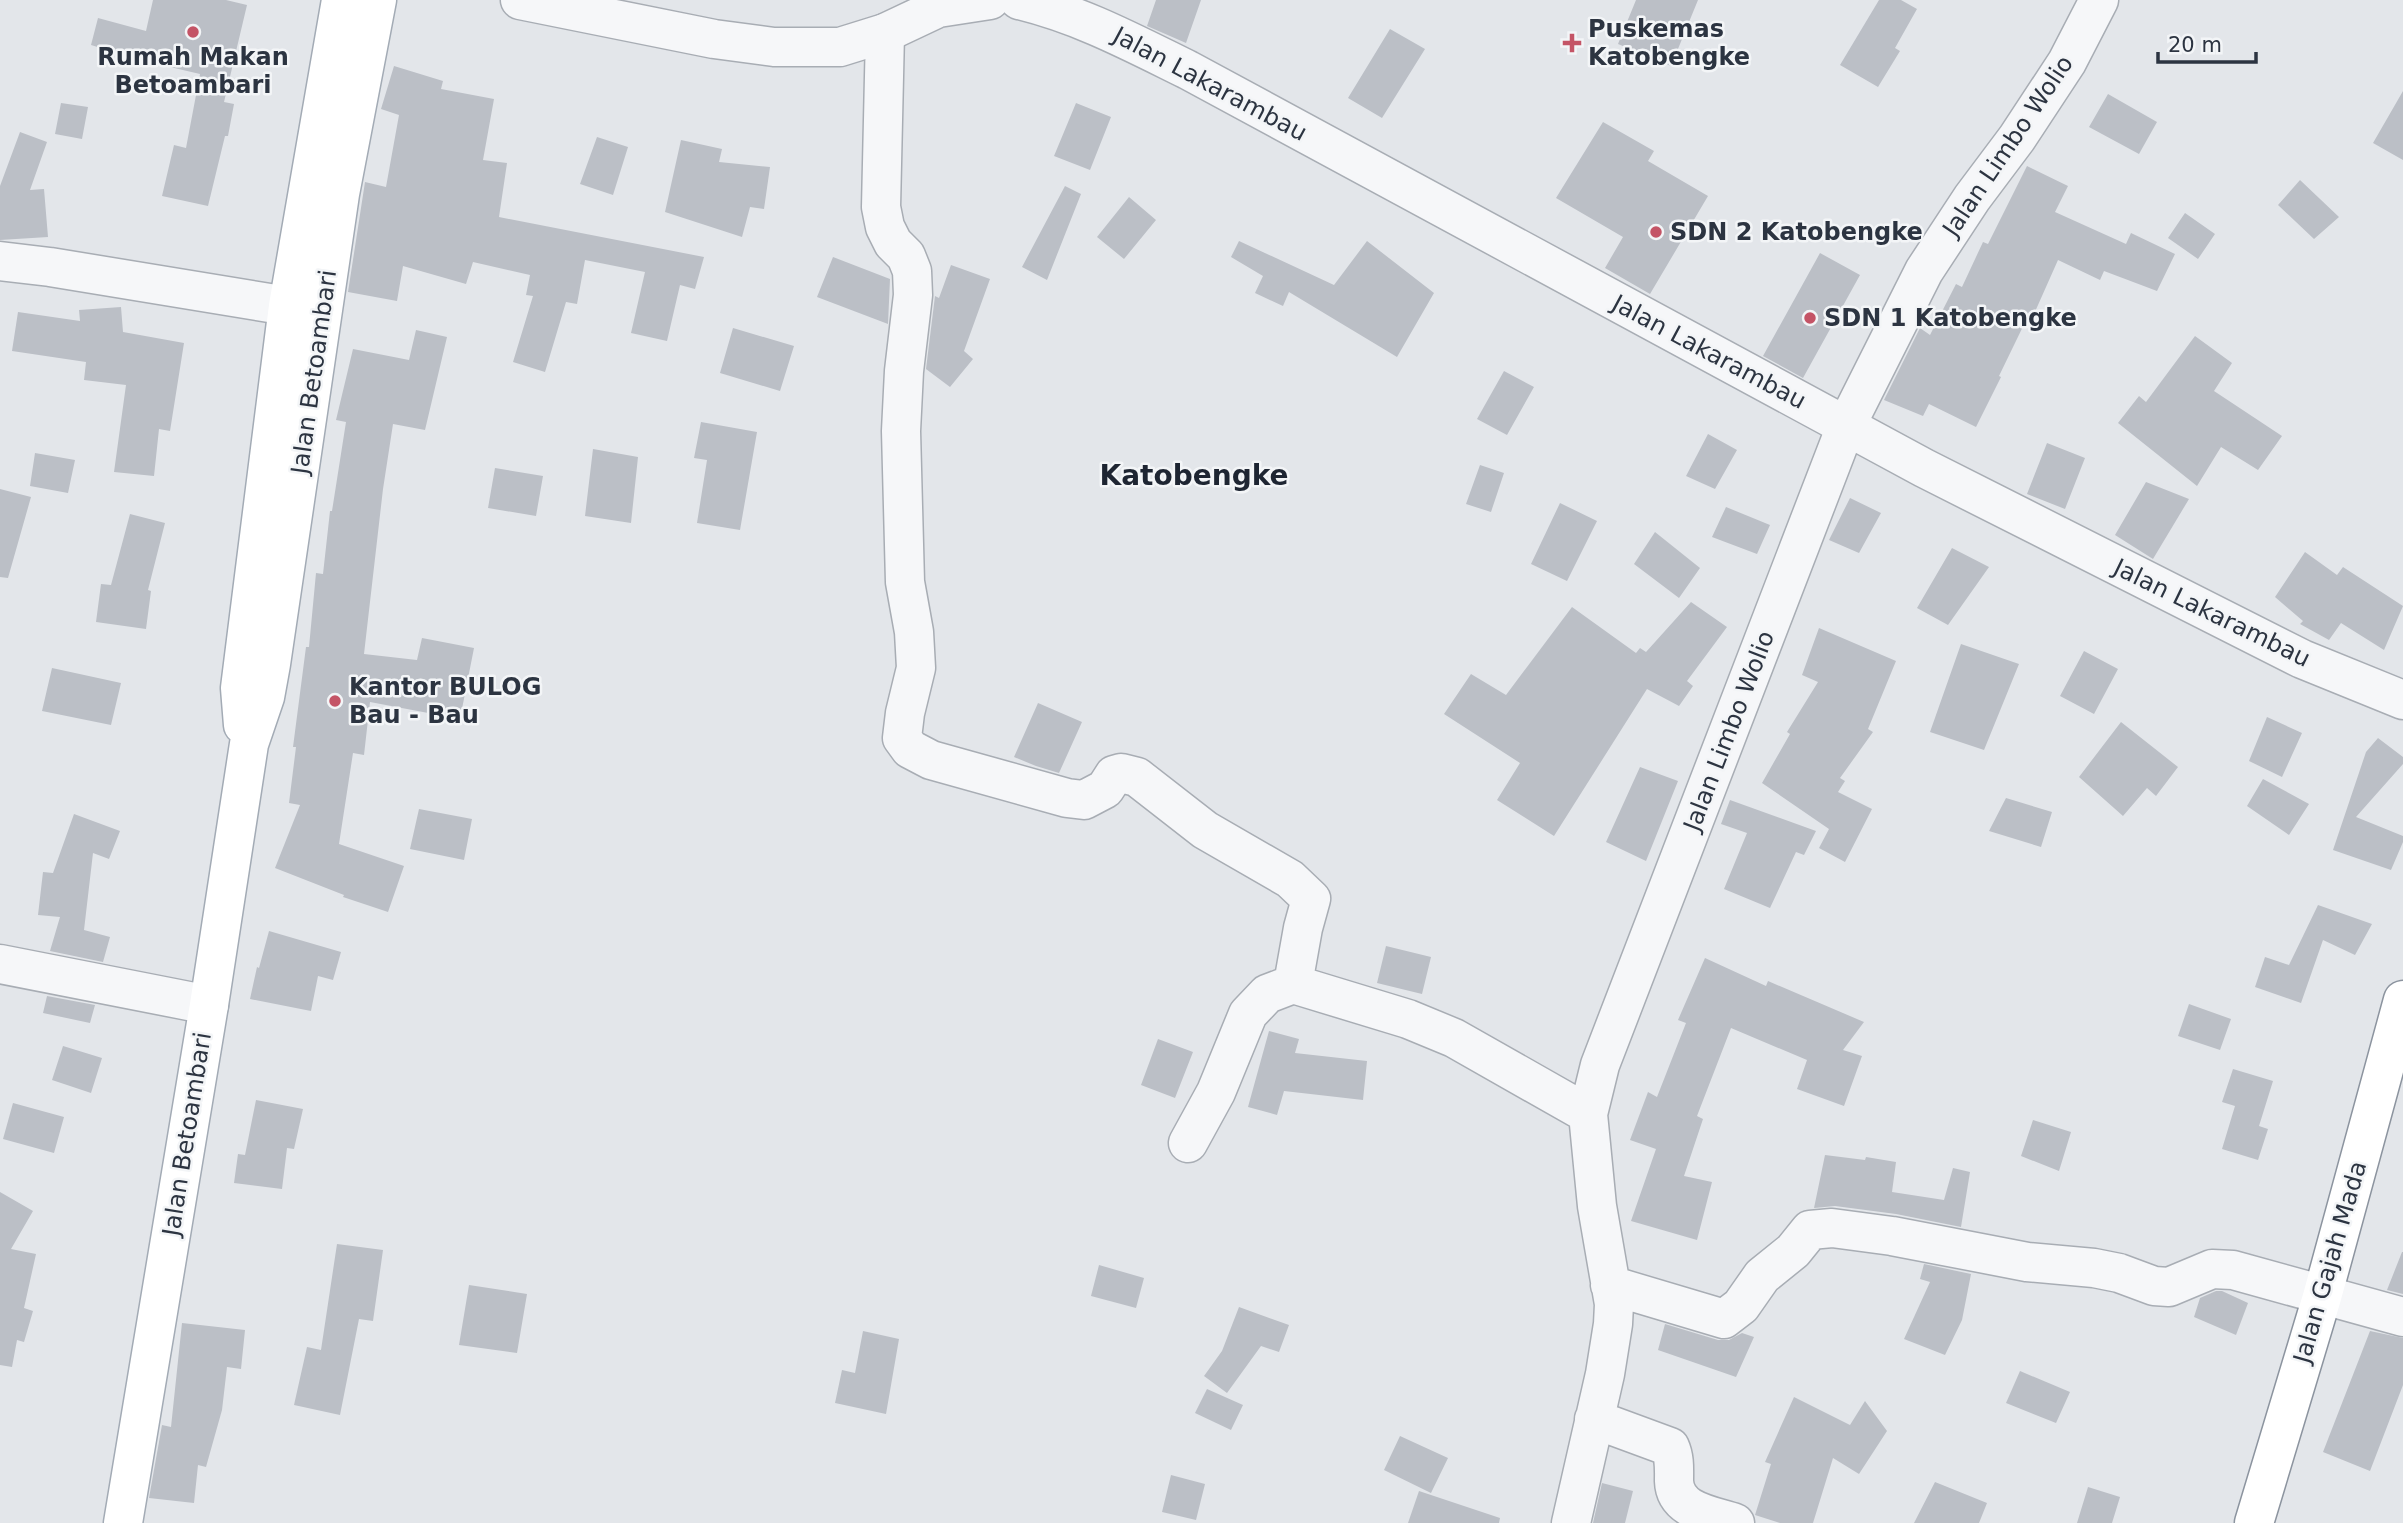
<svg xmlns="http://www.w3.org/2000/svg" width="2403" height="1523" viewBox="0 0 2403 1523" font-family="'DejaVu Sans',sans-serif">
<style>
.building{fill:#bbbfc6}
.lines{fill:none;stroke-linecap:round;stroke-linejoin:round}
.minor-casing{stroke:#a8adb4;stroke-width:41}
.tertiary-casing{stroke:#a8adb4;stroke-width:41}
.primary-casing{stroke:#a3abb5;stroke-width:41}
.trunk-casing{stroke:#8c949f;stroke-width:41}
.minor{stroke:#f6f7f9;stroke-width:38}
.tertiary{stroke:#f6f7f9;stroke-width:38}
.primary{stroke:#fff;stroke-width:38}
.trunk{stroke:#fff;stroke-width:38}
.poi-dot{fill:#c45466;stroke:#f3f5f7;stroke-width:2.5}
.labels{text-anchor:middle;stroke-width:5;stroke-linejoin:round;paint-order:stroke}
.poi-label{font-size:24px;font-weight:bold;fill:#2c3441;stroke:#f3f5f7;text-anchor:start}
.street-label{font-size:24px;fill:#2c3441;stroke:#f3f5f7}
.quarter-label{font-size:28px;font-weight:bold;fill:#1e2532;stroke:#f3f5f7}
</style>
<rect width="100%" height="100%" fill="#e3e6ea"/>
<path class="building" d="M153 0H226L247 5 224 102 234 104 228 136H225L208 206 162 196 174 145 186 148 200 74 140 60 91 45 98 18 146 31Z
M1156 0H1201L1186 43 1147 26Z
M1636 0H1698L1671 66 1618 44Z
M1879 0H1901L1917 9 1895 48 1900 51 1878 87 1840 65Z
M1390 29 1425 49 1382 118 1348 98Z
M394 66 443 81 441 89 494 99 483 160 507 163 499 217 704 257 695 289 680 285 667 341 631 333 645 272 585 260 577 304 566 302 545 372 513 362 533 296 526 295 530 275 473 262 466 284 403 266 397 301 348 292 365 182 386 187 399 115 381 109Z
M2403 91V160L2373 143Z
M2108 94 2157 122 2139 154 2089 127Z
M61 103 88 107 82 139 55 134Z
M1076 103 1111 117 1090 170 1054 156Z
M1603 122 1654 151 1648 161 1708 196 1650 294 1605 268 1623 237 1556 198Z
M20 132 47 142 30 190 44 189 48 237 0 240V186Z
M597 137 628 147 613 195 580 184Z
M681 140 722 149 719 162 770 167 764 209 750 207 742 237 665 212Z
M2027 166 2068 186 2055 212 2126 244 2131 233 2175 254 2157 291 2104 271 2100 280 2058 260 2034 314 2030 312 1999 376 2001 377 1976 427 1929 404 1923 416 1884 400 1920 328 1930 335 1956 284 1962 287 1983 242 1988 244Z
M2300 180 2339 217 2314 239 2278 205Z
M1065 186 1081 194 1047 280 1022 267Z
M1129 197 1156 220 1124 259 1097 237Z
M2185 213 2215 234 2198 259 2168 238Z
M1239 241 1334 285 1367 241 1434 293 1397 357 1289 292 1283 306 1255 293 1263 276 1231 257Z
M1820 253 1860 275 1803 378 1763 356Z
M833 257 890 279 888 324 817 297Z
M951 265 990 279 964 351 973 359 950 387 926 369 935 296 939 298Z
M121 307 123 332 184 343 170 431 159 429 154 476 114 472 126 385 84 380 86 362 12 351 18 312 80 321 79 310Z
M733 328 794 346 780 391 720 373Z
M416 330 447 337 425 430 393 424 383 489 364 654 417 660 422 638 474 648 460 719 370 702 364 755 353 753 339 844 404 866 388 912 343 897 344 895 275 868 300 805 289 803 296 747H293L306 647H309L316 573 323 574 330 511H332L346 422 336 420 353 349 409 360Z
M2195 336 2232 363 2214 391 2282 436 2258 470 2221 447 2197 486 2118 423 2139 396 2146 402Z
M1504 371 1534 387 1507 435 1477 419Z
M701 422 757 432 740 530 697 523 707 460 694 458Z
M1708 434 1737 450 1715 489 1686 476Z
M2047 443 2085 458 2065 509 2027 494Z
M593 449 638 457 631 523 585 516Z
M35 453 75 460 68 493 30 486Z
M1480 465 1504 473 1491 512 1466 504Z
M495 468 543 476 536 516 488 508Z
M2146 482 2189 499 2153 559 2115 535Z
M0 489 31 497 8 578 0 577Z
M1850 498 1881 513 1859 553 1829 540Z
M1560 503 1597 521 1567 581 1531 564Z
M1726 507 1770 525 1757 554 1712 537Z
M130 514 165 523 148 590 151 591 146 629 96 622 101 584 111 585Z
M1655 532 1700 568 1679 598 1634 564Z
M1952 548 1989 567 1948 625 1917 608Z
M2305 552 2337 575 2343 567 2403 606 2384 650 2341 623 2329 640 2300 624 2303 621 2275 597Z
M1691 602 1727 627 1687 681 1693 686 1679 706 1647 689 1554 836 1497 800 1520 763 1444 714 1471 674 1506 695 1572 607 1636 653 1640 648 1646 652Z
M1819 628 1896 661 1868 729 1873 732 1840 778 1845 781 1838 792 1872 809 1845 862 1819 848 1829 829 1762 783 1790 734 1787 732 1818 682 1802 675Z
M1961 644 2019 664 1984 750 1930 732Z
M2084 651 2118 669 2094 714 2060 696Z
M52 668 121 683 111 725 42 711Z
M1038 703 1082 722 1059 773 1036 766 1014 757Z
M2267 717 2302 733 2282 777 2249 761Z
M2121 722 2178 767 2156 796 2147 788 2123 816 2079 777Z
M2378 738 2403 757V764L2356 817 2403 836V842L2391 870 2333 850 2366 752Z
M1640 767 1678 781 1646 861 1606 842Z
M2263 779 2309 804 2289 835 2247 806Z
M2006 798 2052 812 2041 847 1989 831Z
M1730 800 1816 831 1804 855 1796 852 1770 908 1724 889 1747 833 1721 824Z
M419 809 472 819 464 860 410 849Z
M74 814 120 831 109 859 93 853 84 930 110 937 103 962 50 951 60 917 38 915 43 872 53 873Z
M2318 905 2372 924 2355 955 2323 940 2301 1003 2255 987 2265 957 2289 965Z
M269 931 341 952 333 980 318 976 311 1011 250 999 257 967 259 968Z
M1386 946 1431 957 1422 994 1377 983Z
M1705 958 1766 986 1768 981 1864 1022 1843 1050 1862 1056 1844 1106 1797 1089 1807 1060 1731 1028 1697 1116 1703 1119 1684 1176 1712 1182 1697 1240 1631 1221 1656 1149 1630 1140 1648 1092 1657 1097 1686 1023 1678 1020Z
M47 996 95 1005 90 1023 43 1013Z
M2189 1004 2231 1019 2220 1050 2178 1036Z
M1269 1031 1299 1039 1295 1053 1367 1061 1363 1100 1284 1091 1277 1115 1248 1107Z
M1158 1039 1193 1052 1175 1098 1141 1085Z
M63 1046 102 1058 91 1093 52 1080Z
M2233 1069 2273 1081 2259 1126 2268 1129 2258 1160 2222 1149 2235 1106 2222 1102Z
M256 1100 303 1109 294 1149 287 1148 282 1189 234 1183 238 1154 245 1155Z
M13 1103 64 1117 54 1153 3 1139Z
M2033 1120 2071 1132 2059 1171 2021 1156Z
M1825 1155 1865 1160 1866 1157 1896 1162 1892 1192 1944 1200 1953 1168 1970 1172 1961 1227 1896 1214 1835 1206 1814 1208Z
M0 1192 33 1211 11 1249 36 1254 24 1308 33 1311 24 1342 17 1340 12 1367 0 1365Z
M337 1244 383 1250 373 1321 359 1319 340 1415 294 1405 307 1347 321 1350Z
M2402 1252H2403V1294L2387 1290Z
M1924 1264 1971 1274 1962 1320 1945 1355 1904 1339 1930 1282 1920 1279Z
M1099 1265 1144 1278 1136 1308 1091 1296Z
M469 1285 527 1294 517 1353 459 1345Z
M2216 1291H2222L2248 1303 2236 1335 2194 1317 2200 1298Z
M1239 1307 1289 1325 1279 1352 1261 1346 1227 1393 1204 1376 1222 1351Z
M182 1323 245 1330 241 1369 227 1367 222 1410 206 1467 198 1465 194 1503 149 1498 162 1425 171 1427Z
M1665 1324 1718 1340H1729L1742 1333 1754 1337 1736 1377 1658 1350Z
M863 1331 899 1339 886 1414 835 1403 842 1370 855 1373Z
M2370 1331 2403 1338V1385L2370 1471 2323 1452Z
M2020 1371 2070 1392 2056 1423 2006 1403Z
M1207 1389 1243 1405 1231 1430 1195 1413Z
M1794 1397 1850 1425 1865 1401 1887 1431 1859 1474 1833 1458 1813 1523H1780L1755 1515 1771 1464 1765 1462Z
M1400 1436 1448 1458 1431 1493 1384 1470Z
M1171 1475 1205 1484 1196 1520 1162 1512Z
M1935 1482 1987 1503 1979 1523H1914Z
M1602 1483 1633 1491 1625 1523H1593Z
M2088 1487 2120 1497 2112 1523H2077Z
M1419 1491 1500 1518 1499 1523H1408Z"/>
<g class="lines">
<defs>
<path id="minor" d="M885 33 881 207 885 227 893 243 906 256 912 271 913 295 904 371 901 431 905 582 914 632 916 668 905 713 902 738 910 749 931 760 1067 798 1084 800 1105 789 1114 775 1121 773 1137 777 1205 830 1290 879 1311 899 1303 928 1293 984
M0 261 50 267 288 306
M0 964 209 1005
M1188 1143 1216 1092 1248 1014 1267 994 1293 984 1408 1019 1454 1038 1588 1114
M1610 1285 1724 1319 1741 1306 1762 1276 1793 1251 1810 1230 1832 1228 1892 1236 2027 1262 2094 1268 2119 1273 2154 1286 2169 1287 2212 1269 2233 1270 2403 1317
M1594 1419 1670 1447C1675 1458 1674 1469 1674 1481 1675 1511 1711 1515 1735 1523
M1571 1523 1605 1374 1613 1324 1614 1304 1597 1206 1588 1114 1600 1065 1846 426 1924 271 1972 198 2017 138 2067 62 2099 0"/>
<path id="tertiary" d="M520 0 714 39 774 47H840L885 33 938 8 990 0
M1019 0C1081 15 1131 42 1188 70L1924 468 2302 659 2403 700"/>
<path id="primary" d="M243 725 240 688 288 306 341 0
M123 1523 209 1005 249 744 265 697 271 664 340 194 377 0"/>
<path id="trunk" d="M2254 1523 2322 1297 2403 1000"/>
</defs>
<use href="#minor" class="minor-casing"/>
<use href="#tertiary" class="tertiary-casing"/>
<use href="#primary" class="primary-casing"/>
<use href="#trunk" class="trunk-casing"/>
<use href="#minor" class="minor"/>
<use href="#tertiary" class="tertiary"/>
<use href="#primary" class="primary"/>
<use href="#trunk" class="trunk"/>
</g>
<g class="poi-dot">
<circle cx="193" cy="32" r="7"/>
<path d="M1568.5 32.5h7v7h7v7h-7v7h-7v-7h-7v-7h7z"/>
<circle cx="1656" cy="232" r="7"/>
<circle cx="1810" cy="318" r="7"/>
<circle cx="335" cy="701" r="7"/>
</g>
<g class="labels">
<g class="poi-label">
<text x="1588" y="37">Puskemas<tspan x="1588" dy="28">Katobengke</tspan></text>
<text x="193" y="65" text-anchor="middle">Rumah Makan<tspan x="193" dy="28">Betoambari</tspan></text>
<text x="1670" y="240">SDN 2 Katobengke</text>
<text x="1824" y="326">SDN 1 Katobengke</text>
<text x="349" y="695">Kantor BULOG<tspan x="349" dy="28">Bau - Bau</tspan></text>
</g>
<g class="street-label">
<text transform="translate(1210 84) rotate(28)" y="8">Jalan Lakarambau</text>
<text transform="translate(2008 146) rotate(-56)" y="8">Jalan Limbo Wolio</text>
<text transform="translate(1709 352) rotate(28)" y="8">Jalan Lakarambau</text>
<text transform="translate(314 372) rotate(-82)" y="8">Jalan Betoambari</text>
<text transform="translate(2212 613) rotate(26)" y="8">Jalan Lakarambau</text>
<text transform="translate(1729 731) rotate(-69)" y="8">Jalan Limbo Wolio</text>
<text transform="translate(187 1134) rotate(-81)" y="8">Jalan Betoambari</text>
<text transform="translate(2330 1262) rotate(-74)" y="8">Jalan Gajah Mada</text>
</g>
<g class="quarter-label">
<text x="1194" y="485">Katobengke</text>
</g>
</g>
<path d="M2158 52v10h98v-10" fill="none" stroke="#2c3441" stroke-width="3.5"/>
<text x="2168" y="52" font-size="21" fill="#2c3441" stroke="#f3f5f7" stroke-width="5" paint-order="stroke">20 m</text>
</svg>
